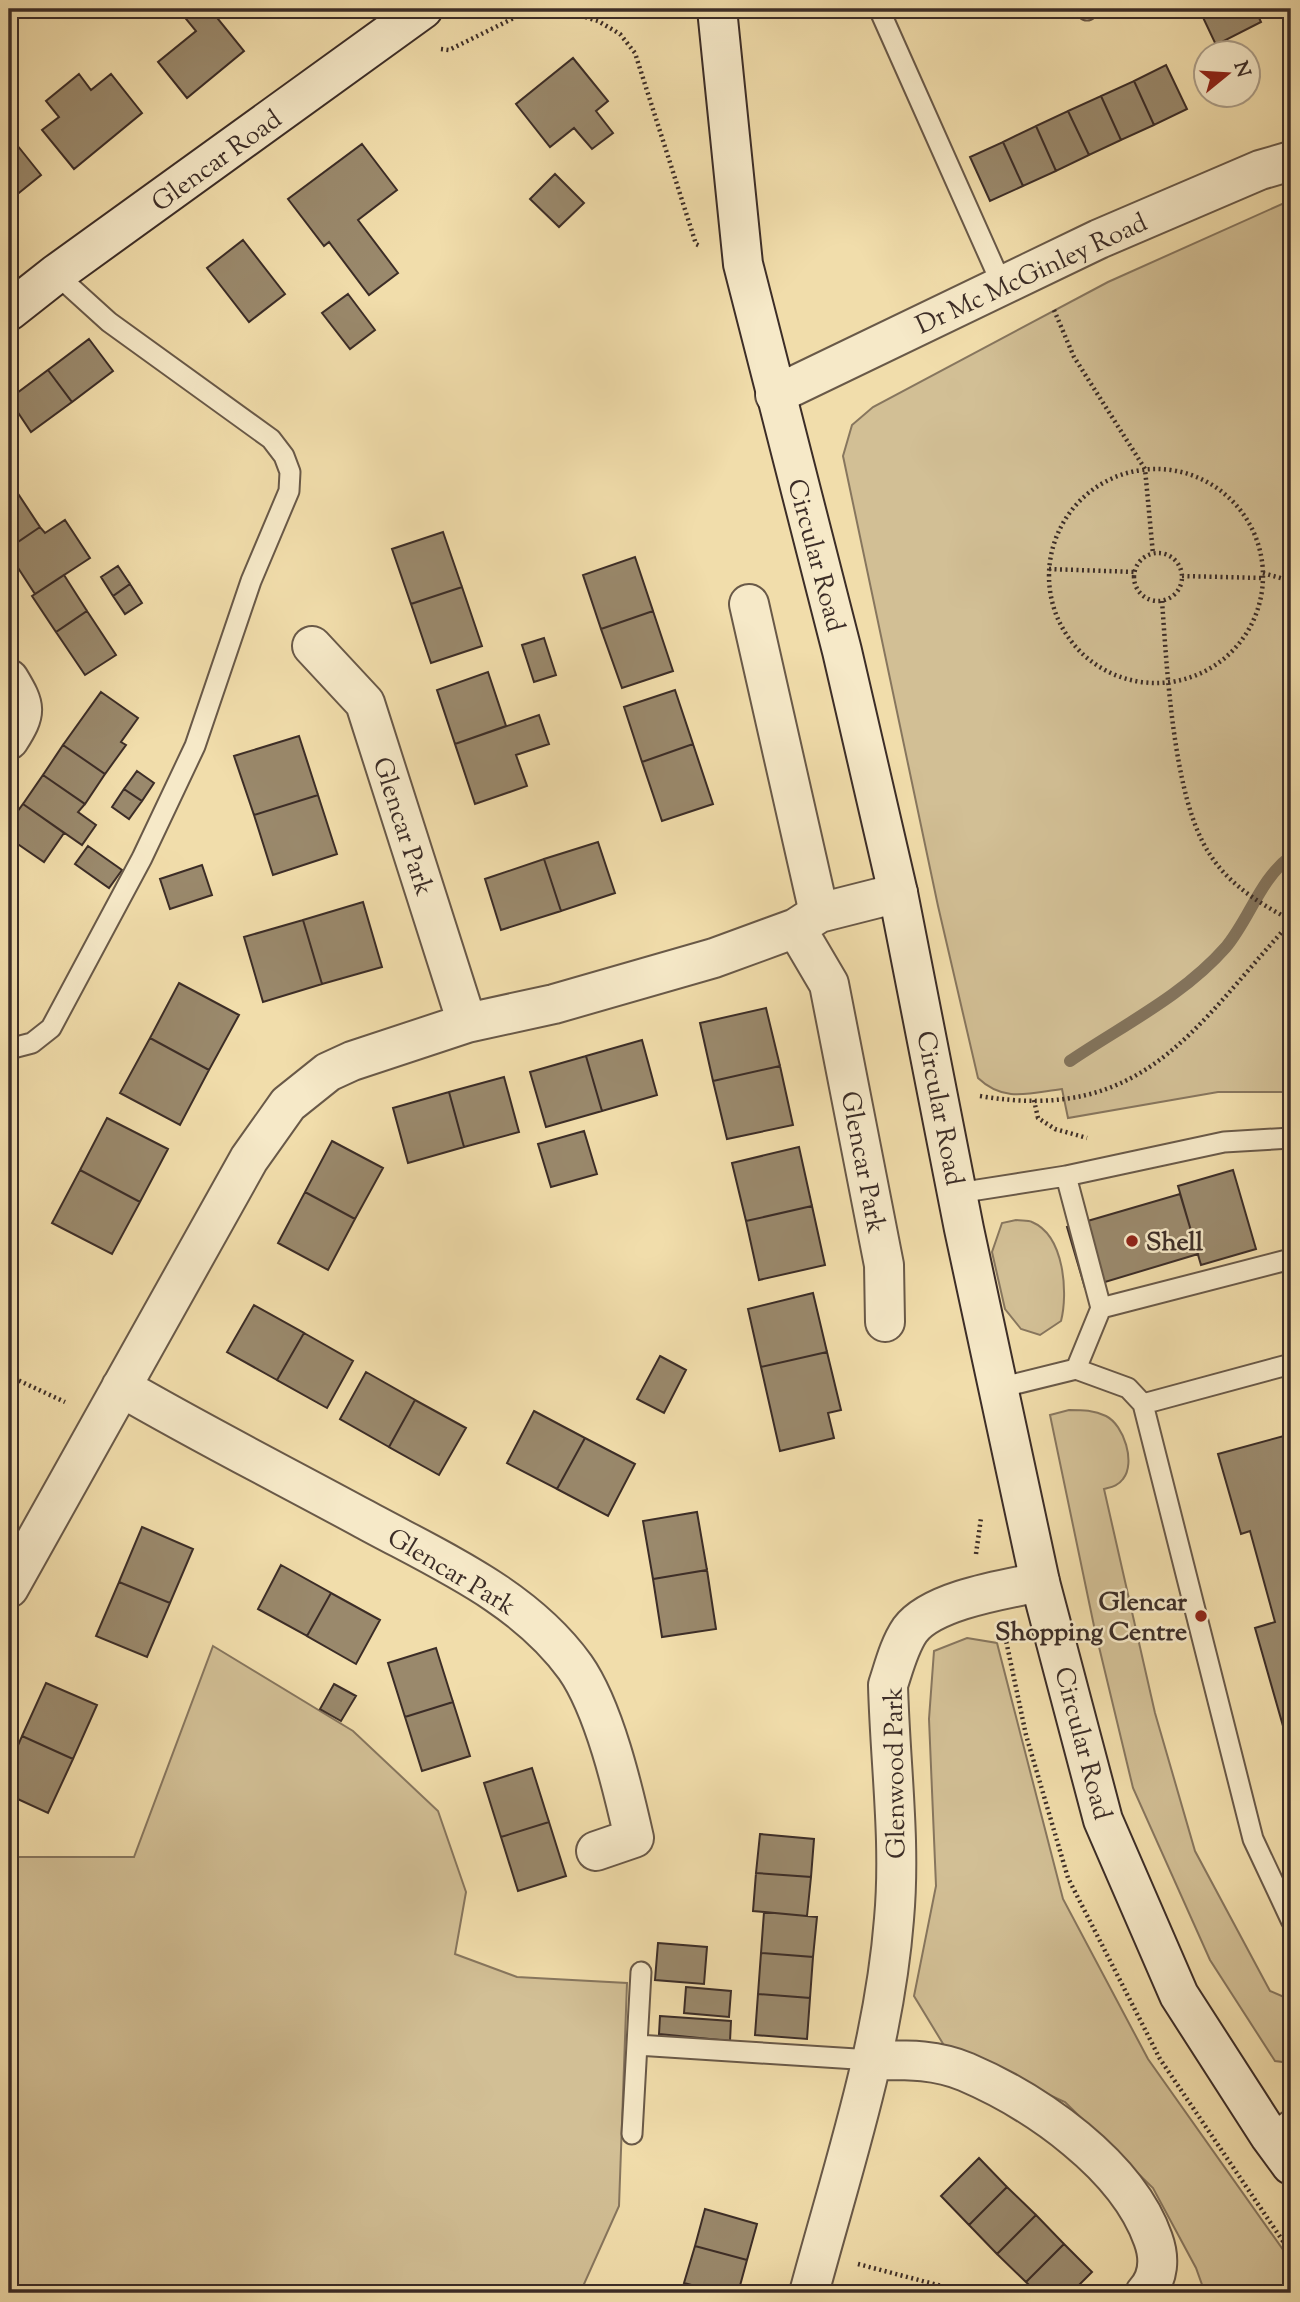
<svg xmlns="http://www.w3.org/2000/svg" width="1300" height="2302" viewBox="0 0 1300 2302" font-family="'Sorts Mill Goudy',serif">
<style>
.green{fill:#d2bf95;stroke:#87765e;stroke-width:2}
.lines{fill:none;stroke-linecap:round;stroke-linejoin:round}
.stream{stroke:#83735b;stroke-width:12}
.building{fill:#9a896c;stroke:#3c2d27;stroke-width:2}
.lane-casing{stroke:#695948;stroke-width:23}
.street-casing{stroke:#695948;stroke-width:42}
.secondary-casing{stroke:#3c2d27;stroke-width:42}
.path{stroke:#3c2d27;stroke-width:4.5;stroke-dasharray:2 3.5;stroke-linecap:butt}
.lane{stroke:#f6e9c8;stroke-width:19}
.street{stroke:#f6e9c8;stroke-width:38}
.secondary{stroke:#f6e9c8;stroke-width:38}
.poi-dot{fill:#8f2418;stroke:#f6e9c8;stroke-width:2.5}
.labels{text-anchor:middle;stroke-width:5;stroke-linejoin:round;paint-order:stroke}
.street-label{font-size:26px;fill:#3c2d27;stroke:#f6e9c8}
.poi-label{font-size:26px;font-weight:bold;fill:#3c2d27;stroke:#f6e9c8;text-anchor:start}
</style>
<rect width="100%" height="100%" fill="#f1ddab"/>
<filter id="stains"><feTurbulence type="fractalNoise" baseFrequency=".00286" numOctaves="4"/><feColorMatrix values="0 0 0 0 .2 0 0 0 0 .09 0 0 0 0 .02 0 0 0 .5 -.17"/></filter>
<radialGradient id="worn" r=".72"><stop offset=".6" stop-color="#630" stop-opacity="0"/><stop offset="1" stop-color="#630" stop-opacity=".3"/></radialGradient>
<path class="green" d="M1291 200V1092H1218L1068 1118 1062 1089C1030 1093 1004 1103 978 1078L938 906 843 456 852 425 873 407 1108 282Z
M1016 1220C1021 1221 1028 1220 1032 1222 1065 1236 1068 1294 1061 1321L1040 1335 1021 1329 1005 1309 992 1252 1002 1223Z
M1069 1410C1083 1410 1094 1410 1106 1416 1124 1425 1136 1463 1123 1479 1118 1486 1111 1487 1104 1489L1155 1713 1195 1851 1270 1991 1291 2000V2063L1275 2061 1210 1960 1133 1788 1094 1626 1050 1415Z
M967 1638 997 1643 1063 1899 1148 2059 1291 2261V2293H1205L1196 2268 1153 2188 1065 2102 945 2047 914 1996 936 1886 929 1719 934 1651Z
M213 1646 353 1731 438 1811 466 1892 455 1954 517 1977 627 1983 619 2206 580 2293H9V1857H134Z"/>
<g class="lines">
<path class="stream" d="M1070 1061C1123 1025 1183 996 1226 947 1250 918 1260 879 1291 856"/>
</g>
<path class="building" d="M178 9H210L244 51 187 98 158 62 196 31Z
M1199 9H1255L1261 22 1216 45Z
M573 58 608 101 596 111 613 133 592 149 574 128 550 147 516 104Z
M1166 65 1187 109 1154 125 1134 81Z
M79 74 91 90 111 74 142 113 74 169 42 130 59 117 46 101Z
M1134 81 1154 125 1121 140 1101 96Z
M1101 96 1121 140 1089 155 1068 111Z
M1068 111 1089 155 1056 171 1036 126Z
M1036 126 1056 171 1023 186 1003 142Z
M9 135 41 175 9 201Z
M1003 142 1023 186 990 201 970 157Z
M362 144 397 190 358 220 398 273 369 295 329 242 324 246 288 199Z
M555 174 584 203 559 227 530 199Z
M243 240 285 294 249 322 207 268Z
M348 294 375 330 350 349 322 313Z
M89 339 113 371 72 402 48 370Z
M48 370 72 402 31 432 9 399Z
M11 483 40 527 9 548V484Z
M65 520 90 558 35 594 9 554V548L40 527 45 533Z
M443 532 462 587 411 604 392 549Z
M635 557 653 611 601 629 583 575Z
M118 566 130 584 113 596 101 577Z
M64 575 87 611 56 632 32 596Z
M130 584 142 603 125 614 113 596Z
M462 587 482 646 431 663 411 604Z
M87 611 116 655 85 675 56 632Z
M653 611 673 671 622 688 601 629Z
M544 638 556 675 534 682 522 645Z
M488 672 506 726 455 744 437 690Z
M675 690 693 744 642 762 624 707Z
M101 692 138 718 121 742 126 745 105 774 63 745Z
M539 715 549 744 516 755 527 786 475 804 455 744Z
M299 736 318 795 254 815 234 756Z
M693 744 713 804 662 821 642 762Z
M63 745 105 774 85 804 43 775Z
M137 771 154 783 142 801 124 789Z
M43 775 85 804 78 812 96 825 82 845 23 804Z
M124 789 142 801 129 819 112 807Z
M318 795 337 854 273 875 254 815Z
M23 804 64 833 44 862 9 838V823Z
M598 842 615 893 561 911 544 859Z
M88 846 122 870 109 888 75 864Z
M544 859 561 911 501 930 485 879Z
M202 865 212 895 170 909 160 879Z
M363 902 382 967 322 984 303 920Z
M303 920 322 984 263 1002 244 937Z
M179 983 239 1015 209 1070 150 1038Z
M766 1008 780 1066 713 1081 700 1023Z
M150 1038 209 1070 180 1125 120 1093Z
M642 1040 657 1095 602 1111 586 1056Z
M586 1056 602 1111 546 1127 530 1072Z
M780 1066 793 1125 727 1139 713 1081Z
M504 1077 519 1132 464 1147 449 1092Z
M449 1092 464 1147 408 1163 393 1108Z
M107 1118 168 1149 140 1202 80 1170Z
M584 1131 597 1174 551 1187 538 1144Z
M332 1141 383 1168 355 1219 305 1192Z
M799 1147 812 1206 746 1221 732 1163Z
M80 1170 140 1202 112 1254 52 1223Z
M1233 1170 1256 1249 1201 1265 1178 1186Z
M305 1192 355 1219 328 1270 278 1243Z
M1180 1194 1198 1254 1085 1288 1067 1227Z
M812 1206 825 1265 759 1280 746 1221Z
M813 1293 827 1352 761 1367 748 1309Z
M254 1305 304 1333 277 1380 227 1352Z
M304 1333 353 1361 327 1408 277 1380Z
M827 1352 841 1410 828 1413 834 1438 780 1451 761 1367Z
M660 1356 686 1370 664 1413 637 1399Z
M366 1372 415 1400 389 1447 340 1419Z
M415 1400 466 1428 439 1475 389 1447Z
M534 1411 585 1438 557 1489 507 1463Z
M1291 1434V1731L1285 1733 1255 1628 1275 1622 1250 1531 1241 1534 1218 1454Z
M585 1438 635 1464 608 1516 557 1489Z
M697 1512 707 1570 653 1579 643 1521Z
M142 1527 193 1549 170 1603 119 1582Z
M281 1565 331 1593 307 1636 258 1609Z
M707 1570 716 1629 662 1637 653 1579Z
M119 1582 170 1603 147 1657 96 1636Z
M331 1593 380 1620 356 1664 307 1636Z
M436 1648 453 1702 405 1717 388 1663Z
M46 1683 97 1705 73 1759 22 1736Z
M334 1684 356 1696 341 1721 320 1709Z
M453 1702 470 1756 422 1771 405 1717Z
M22 1736 73 1759 48 1813 9 1795V1766Z
M532 1768 549 1822 501 1837 484 1783Z
M549 1822 566 1876 518 1891 501 1837Z
M760 1834 814 1839 811 1877 756 1873Z
M756 1873 811 1877 807 1916 753 1911Z
M764 1912 817 1917 813 1957 761 1953Z
M658 1943 707 1947 704 1984 655 1980Z
M761 1953 813 1957 810 1998 758 1994Z
M686 1987 731 1991 729 2017 684 2013Z
M758 1994 810 1998 807 2039 755 2035Z
M660 2016 731 2021 730 2041 659 2034Z
M979 2158 1007 2187 969 2225 941 2196Z
M1007 2187 1036 2215 997 2254 969 2225Z
M705 2209 757 2224 747 2260 695 2246Z
M1036 2215 1064 2244 1026 2282 997 2254Z
M1064 2244 1092 2272 1071 2293H1037L1026 2282Z
M695 2246 747 2260 738 2293H722L684 2283Z
M678 2286 704 2293H677Z
M903 2288 922 2293H902Z"/>
<g class="lines">
<defs>
<path id="lane" d="M879 9 1002 285
M1086 9 1087 10
M9 1049 32 1043 51 1028 142 858 195 746 251 581 289 491 290 472 284 456 271 439 109 322 56 274
M1066 1176 1224 1142 1291 1138
M958 1193 1066 1176 1101 1308 1076 1369 1128 1388 1143 1404 1253 1839 1291 1920
M1101 1308 1291 1259
M999 1388 1076 1369
M1143 1404 1291 1364
M637 2045 872 2060
M632 2134 641 1972
M1269 2135 1291 2119"/>
<path id="street" d="M775 395 1099 239 1260 170 1291 161
M749 604 819 913
M312 646 365 703 467 1023
M9 679C26 707 27 712 9 740
M796 928 829 984 884 1265 885 1322
M121 1387C200 1433 283 1475 364 1519 439 1560 524 1596 575 1667 604 1708 623 1789 634 1838L596 1851
M9 1588 249 1159 288 1104 328 1072 352 1061 467 1023 554 1004 714 958 796 928 819 913 898 893
M872 2060C905 2060 935 2059 966 2072 1036 2102 1127 2165 1153 2239 1160 2258 1159 2278 1145 2293
M809 2293C842 2170 884 2047 894 1919 901 1841 890 1763 888 1685 894 1667 899 1646 910 1630 932 1600 1006 1589 1040 1582"/>
<path id="secondary" d="M717 9 743 264 842 651 898 893 964 1229 1040 1582 1103 1820 1179 1995 1269 2135 1291 2165
M9 311 56 274 423 9"/>
</defs>
<use href="#lane" class="lane-casing"/>
<use href="#street" class="street-casing"/>
<use href="#secondary" class="secondary-casing"/>
<path class="path" d="M441 49 449 50 526 12 572 13 598 21 620 34 635 53 696 244 700 246
M1054 310 1074 357 1145 469 1153 554
M1049 576a107 107 0 1 1 214 0a107 107 0 1 1-214 0Z
M1134 577a24 24 0 1 1 48 0a24 24 0 1 1-48 0Z
M1049 569 1135 572
M1263 573 1291 581
M1182 576 1263 578
M1162 601C1167 668 1173 798 1209 853 1228 884 1260 904 1291 920
M980 1096C1145 1124 1194 1027 1291 922
M1034 1100 1038 1118 1055 1129 1087 1138
M9 1376 65 1402
M976 1554 981 1518
M1004 1631 1026 1735 1068 1878 1160 2059 1291 2253
M858 2264 968 2293"/>
<use href="#lane" class="lane"/>
<use href="#street" class="street"/>
<use href="#secondary" class="secondary"/>
</g>
<g class="poi-dot">
<circle cx="1132" cy="1241" r="7"/>
<circle cx="1201" cy="1616" r="7"/>
</g>
<g class="labels">
<g class="street-label">
<text transform="translate(216 160) rotate(-36)" y="9">Glencar Road</text>
<text transform="translate(1031 273) rotate(-25)" y="9">Dr Mc McGinley Road</text>
<text transform="translate(817 555) rotate(75)" y="9">Circular Road</text>
<text transform="translate(404 826) rotate(72)" y="9">Glencar Park</text>
<text transform="translate(941 1108) rotate(79)" y="9">Circular Road</text>
<text transform="translate(864 1162) rotate(79)" y="9">Glencar Park</text>
<text transform="translate(452 1571) rotate(31)" y="9">Glencar Park</text>
<text transform="translate(1084 1743) rotate(75)" y="9">Circular Road</text>
<text transform="translate(894 1773) rotate(-91)" y="9">Glenwood Park</text>
</g>
<g class="poi-label">
<text x="1146" y="1250">Shell</text>
<text x="1187" y="1610" text-anchor="end">Glencar<tspan x="1187" dy="30">Shopping Centre</tspan></text>
</g>
</g>
<rect width="1300" height="2302" fill="none" stroke="#f1ddab" stroke-width="35"/>
<rect x="10" y="10" width="1279" height="2281" fill="none" stroke="#3c2d27" stroke-width="3.5"/>
<rect x="18" y="18" width="1265" height="2267" fill="none" stroke="#3c2d27" stroke-width="2"/>
<g transform="translate(1227 74) rotate(72)"><circle r="33" fill="#f6e9c8" stroke="#ac9e88" stroke-width="2"/>
<path d="M0-5L12 26L0 18L-12 26Z" fill="#8f2418"/>
<text y="-10" font-size="19" font-weight="bold" text-anchor="middle" fill="#3c2d27">N</text>
</g>
<rect width="100%" height="100%" filter="url(#stains)"/>
<rect width="100%" height="100%" fill="url(#worn)"/>
</svg>
